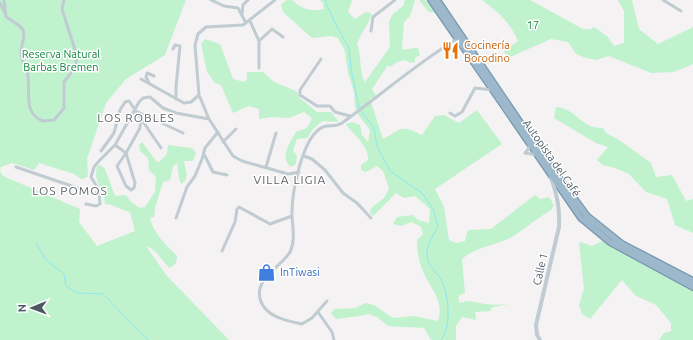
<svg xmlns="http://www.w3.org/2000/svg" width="693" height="340" viewBox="0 0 693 340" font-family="Ubuntu,sans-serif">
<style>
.green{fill:#c0f2ce}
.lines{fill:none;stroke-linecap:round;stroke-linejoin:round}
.stream{stroke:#8ce7f0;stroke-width:1}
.trunk-casing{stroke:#7496ae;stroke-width:8}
.minor{stroke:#c0cbd2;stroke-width:3}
.tertiary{stroke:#c0cbd2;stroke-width:4}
.trunk{stroke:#9db8ca;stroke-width:5.5}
.labels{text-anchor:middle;stroke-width:3;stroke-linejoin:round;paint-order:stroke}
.park-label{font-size:11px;fill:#148740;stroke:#fff}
.food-label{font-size:11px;fill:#c56008;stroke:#fff;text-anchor:start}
.street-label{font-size:11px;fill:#495861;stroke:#fff}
.shop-label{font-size:11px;fill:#366cbe;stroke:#fff;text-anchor:start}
.neighbourhood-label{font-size:12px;letter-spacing:1px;fill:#5e6367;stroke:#fff}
</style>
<rect width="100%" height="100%" fill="#f4f2f2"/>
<path class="green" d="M0 0H186L165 55 126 79 106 103 87 159 88 175 86 178 81 179 74 174 39 163 34 170 12 163 1 167 0 171 3 176 80 209 79 222 97 246 135 231 130 212C120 210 114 204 105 204 104 189 91 179 98 165L102 166 105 169 115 196 126 195 131 202 140 208 145 207 155 192 156 177 149 170 148 158 140 151 139 145 142 142 156 161 159 162 167 154 168 145 192 148 196 153 193 161H184L187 175 185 181 181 184 179 178 177 163 173 166 170 180 163 182 155 208 154 217 150 218C154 235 166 244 177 256L176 263 170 268C161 261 157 249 146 246L167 276 229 340H0Z
M287 0H292C302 9 311 12 324 9L323 3 320 0H352L348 12 355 19 366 12 372 14C368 25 361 33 357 44 362 57 359 74 365 82L390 47 389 22 393 14 403 6 405 0H415L410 16 404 22 402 49C408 51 412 47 418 48L420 55 415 58V62L410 63 406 60 397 62 390 67 388 65 372 89 376 96 370 99 383 139C403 129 399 124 422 135L435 116 444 115 459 123 477 110 502 144 435 189 444 207 449 240 456 243 465 241 468 230 491 229 535 195 540 199 549 197 554 205 551 210C537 218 524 230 510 238 493 246 476 247 462 259L465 293 460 295 458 298 460 303C471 299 475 303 486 304 493 305 501 305 509 304L493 307 490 311 475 312 476 320 462 317 456 326V340H431L424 328 388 326 377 317 368 314 360 316 336 319 331 313 334 309 356 308 365 303 374 305 393 318 414 316 438 321C443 304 436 296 428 281 420 268 417 255 417 240L423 234 421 227 412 222 401 226 393 224 397 217 413 215 418 220 429 223 430 209 415 196 404 198 396 193 373 216 370 213 371 208 384 198 389 188 383 171 377 166 366 172 361 170V165L368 160C369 145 353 135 346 124L352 122 360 125 362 135 368 142 370 130 359 116 355 107 354 92 348 73 345 51 338 38 331 36 312 38 283 12 281 4Z
M419 0H425L436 13 429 12Z
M482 0H530L583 29H591L594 27 607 36 614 46 624 43V11L618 0H632L639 29 658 44 693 27V64L674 72 651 73 609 56 596 60 586 58 576 54 568 42 551 39 510 57 506 56 504 51 518 41C511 23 497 11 482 0Z
M205 39 220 44 233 79 244 82 247 79V72H263L274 82 296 91 300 98 317 112H331L339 122 323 121 314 128 307 138 297 139 293 150 297 156 296 164 291 167C279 158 290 142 296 132L307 128 312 118 304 112 289 118 272 117 259 119V109L249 106 233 113 221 85 215 83 207 72 201 44Z
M556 107C576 108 581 129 603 128L606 133 619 140 651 163 656 177 672 175 686 201 693 199V233L675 225 667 199 646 192 629 174 615 168 603 165 597 160 608 147 596 143 554 118Z
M602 241 693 291V340H659L664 333 671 331V323L656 305 636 296 622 280 590 319 582 314 579 305 584 288 579 243 581 242 592 246Z"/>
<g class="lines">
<path class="stream" d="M325 0 335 23 349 48 351 69 359 108
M361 111 374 128 377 146 390 171 422 193 433 209 438 227C433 236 426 245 427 256 428 265 436 272 441 280 449 294 452 327 441 340
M36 243 46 260 64 274 66 286 77 293 103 294 148 340"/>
<defs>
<path id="trunk" d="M431 0 581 218 610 242 693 287
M437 0 542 155 587 216 622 244 693 281"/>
</defs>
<use href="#trunk" class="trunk-casing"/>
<path class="minor" d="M4 0 6 17C11 20 20 25 23 30 26 36 21 45 21 52 21 60 25 65 27 72 32 87 21 113 43 121L54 120 64 108V82L76 66V53L62 9 64 0
M211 0 224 6 238 8 246 23
M275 0 243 25 206 27 198 34 195 45 199 95 209 119 233 156 242 161 288 174 299 172
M663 0 681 11
M0 3 4 11
M242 14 243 5 248 0
M250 21 259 41V68
M371 31 373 17 395 0
M259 41 272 29 283 37
M173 49 175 45 180 46 176 87V99
M321 59 300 90V95L317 106H330L335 112 350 116
M141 79 184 103 191 102 199 95
M149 83 146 77 147 73 154 76
M138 112 183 133
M450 113 455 116 462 112 475 88 493 90
M223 142 236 129
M115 145 126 153 117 166 126 186 131 190 134 188 135 183 126 153 140 128 141 117
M101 151 114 133 120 110 125 102 129 101 161 148
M525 153 537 155
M525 153 529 148V143
M204 154 213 172 227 175
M304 156 312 159 325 170 343 193 357 203 371 218
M16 167 95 194 99 190
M266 167 276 133
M86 204 96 206 100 204 99 190 91 177 94 167 98 162 115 145 139 102 143 98 150 97 163 108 176 113 209 119
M176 218 187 187 195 176 202 159 205 148 218 132
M222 251 235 222 237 209 239 207 270 224 292 216
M327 301 312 318 302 324C287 321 265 317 260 299 255 278 281 267 290 252 296 240 292 225 292 213 292 191 301 149 315 133 325 121 333 129 342 123 381 95 417 63 457 39
M318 312 332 332 334 340"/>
<path class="tertiary" d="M540 340 537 335 536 325 559 227C560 207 557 196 551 177"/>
<use href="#trunk" class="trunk"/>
</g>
<defs>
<symbol id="restaurant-bare" viewBox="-9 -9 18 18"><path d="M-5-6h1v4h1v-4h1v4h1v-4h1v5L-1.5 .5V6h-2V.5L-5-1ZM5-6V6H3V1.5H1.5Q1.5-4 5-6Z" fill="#e8710a" stroke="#fff" stroke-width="2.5" paint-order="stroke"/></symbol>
<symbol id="shop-bare" viewBox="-9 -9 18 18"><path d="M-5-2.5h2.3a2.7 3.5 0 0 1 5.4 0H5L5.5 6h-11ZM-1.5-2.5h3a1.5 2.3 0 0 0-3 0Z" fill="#3f7fe0" stroke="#fff" stroke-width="2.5" paint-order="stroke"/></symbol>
</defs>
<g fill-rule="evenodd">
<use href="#restaurant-bare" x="438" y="38" width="25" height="25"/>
<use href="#shop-bare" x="254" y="260" width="25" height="25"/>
</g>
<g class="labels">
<g class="park-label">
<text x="533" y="29">17</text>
<text x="61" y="58">Reserva Natural<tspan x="61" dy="13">Barbas Bremen</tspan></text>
</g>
<g class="food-label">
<text x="464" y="49">Cocinería<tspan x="464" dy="13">Borodino</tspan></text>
</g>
<g class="street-label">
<text transform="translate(552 158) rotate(55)" y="4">Autopista del Café</text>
<text transform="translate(540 269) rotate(-77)" y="4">Calle 1</text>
</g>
<g class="shop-label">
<text x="280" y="276">InTiwasi</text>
</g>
<g class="neighbourhood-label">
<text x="136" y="122">LOS ROBLES</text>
<text x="290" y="184">VILLA LIGIA</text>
<text x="70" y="195">LOS POMOS</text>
</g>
</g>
<g transform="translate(32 308) rotate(269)" stroke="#ffffff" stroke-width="3" paint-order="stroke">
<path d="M0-3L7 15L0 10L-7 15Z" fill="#495861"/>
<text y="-6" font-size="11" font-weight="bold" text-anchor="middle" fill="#495861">N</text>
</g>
</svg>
